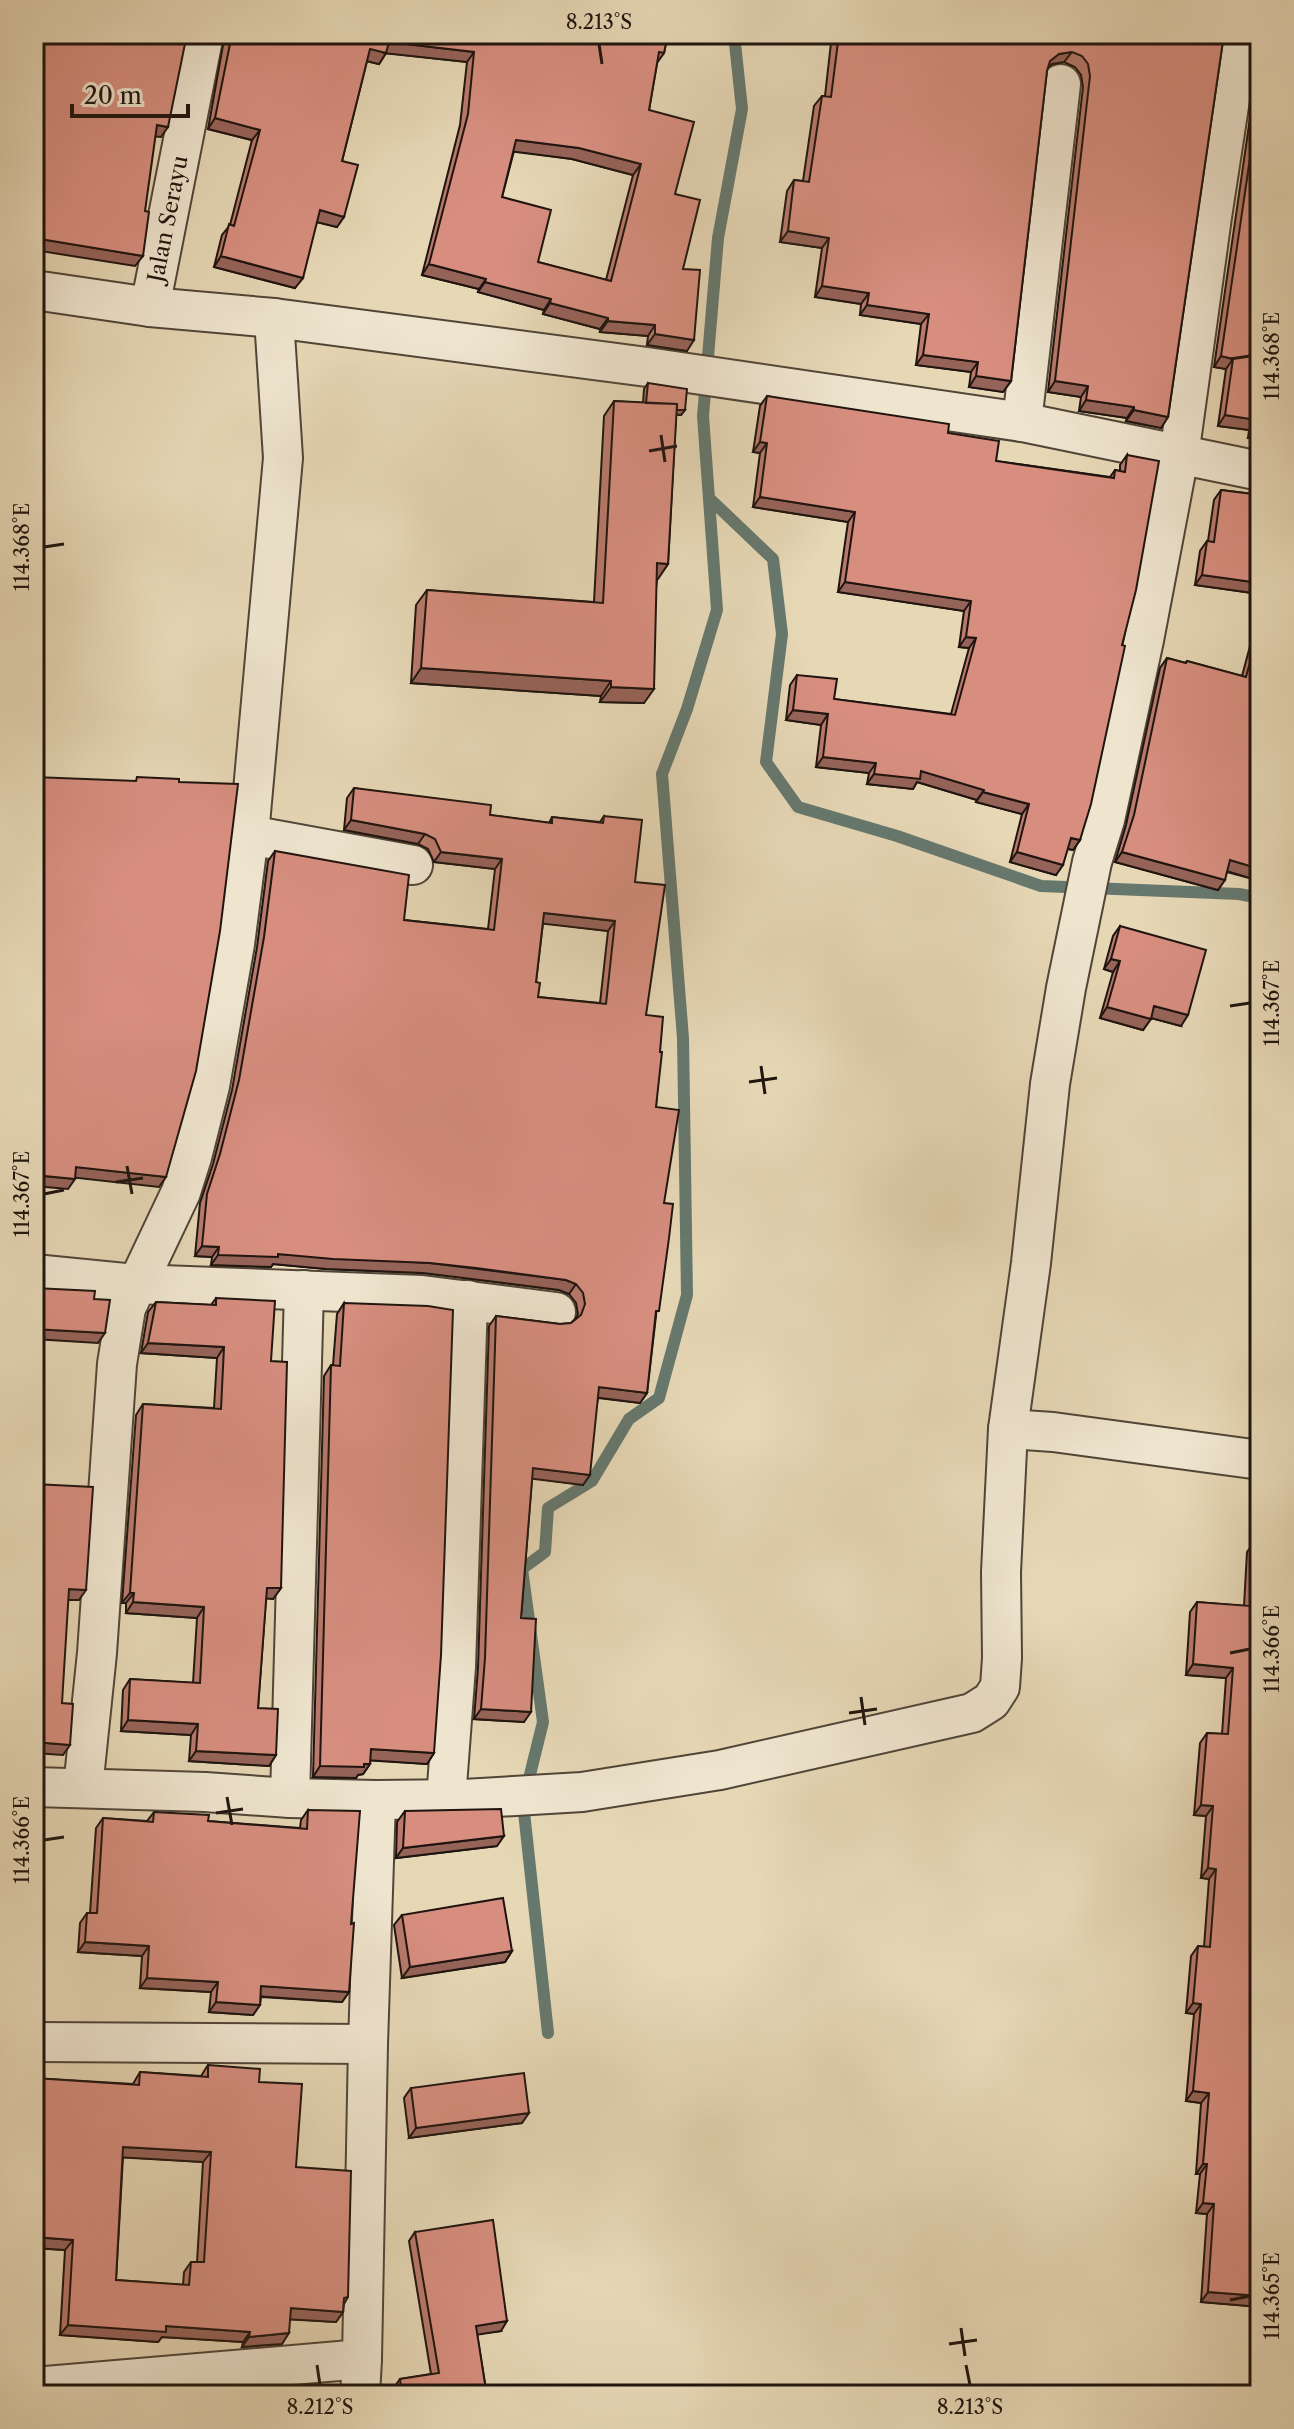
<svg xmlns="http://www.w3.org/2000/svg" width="1294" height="2429" viewBox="0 0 1294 2429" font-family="'Libre Caslon Text',serif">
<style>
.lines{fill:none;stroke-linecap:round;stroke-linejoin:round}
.stream{stroke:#66786e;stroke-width:12}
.minor-casing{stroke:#514538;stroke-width:42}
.minor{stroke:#efe5cf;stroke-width:38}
.wall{fill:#b97a6d;stroke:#1f140f;stroke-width:2;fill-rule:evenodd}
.shaded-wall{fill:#966359;stroke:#1f140f;stroke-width:2}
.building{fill:#d78e7f;stroke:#1f140f;stroke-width:2;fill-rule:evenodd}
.ticks{fill:none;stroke:#1f140f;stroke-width:3}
.labels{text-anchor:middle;stroke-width:6;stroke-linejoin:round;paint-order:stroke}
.street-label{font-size:22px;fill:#1f140f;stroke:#efe5cf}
.neatline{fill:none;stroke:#1f140f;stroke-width:3}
.ticks-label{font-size:20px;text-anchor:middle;fill:#1f140f}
</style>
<rect width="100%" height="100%" fill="#e6d7b5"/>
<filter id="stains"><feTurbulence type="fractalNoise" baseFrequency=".0025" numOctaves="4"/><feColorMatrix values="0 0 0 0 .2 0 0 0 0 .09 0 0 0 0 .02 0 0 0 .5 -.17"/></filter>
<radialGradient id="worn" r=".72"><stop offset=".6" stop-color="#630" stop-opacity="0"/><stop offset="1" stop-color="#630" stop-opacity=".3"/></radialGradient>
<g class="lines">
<path class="stream" d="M709 498 773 559 782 634 766 762 798 807 897 836 1041 886 1239 894 1260 898
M548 2033 523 1803 543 1722 522 1569 545 1552 548 1508 592 1481 629 1419 659 1398 687 1295 683 1038 662 774 687 709 717 610 703 416 718 238 742 109 734 34"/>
<defs>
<g id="minor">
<path d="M34 290 150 307 274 318 647 367 1022 422 1260 471"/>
<path id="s1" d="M150 307 204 34"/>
<path d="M1022 422 1061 84"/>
<path d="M249 835 413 865"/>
<path d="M34 1274 135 1284 422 1295 556 1312"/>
<path d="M1008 1429 1053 1432 1260 1460"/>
<path d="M34 1787 205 1792 290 1798 376 1800 464 1799 582 1792 720 1770 972 1713 991 1701 1000 1687 1002 1658 1001 1572 1008 1429 1031 1263 1050 1084 1066 988 1092 862 1105 820 1144 640 1179 456 1212 217 1240 34"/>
<path d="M83 1788 97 1653 117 1364 126 1308 181 1192 192 1157 210 1086 235 944 249 835 283 458 274 318"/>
<path d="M290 1798 304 1290"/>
<path d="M446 1799 456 1667 468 1300"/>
<path d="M34 2042 368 2044"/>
<path d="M34 2387 362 2359 368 2044 376 1800"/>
<path d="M360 2395 362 2359"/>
</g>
</defs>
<use href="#minor" class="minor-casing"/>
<use href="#minor" class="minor"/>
</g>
<path class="wall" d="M225 34H668L664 53 657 63 649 110 675 194 683 269 687 351 647 345 648 336 600 332V329L543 314 544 310 478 292 479 289 422 275 460 125 467 62 386 53 379 64 367 61 342 161 337 227 317 222 295 288 214 267 222 235 230 225 252 140 208 129ZM514 151 572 159 633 175 606 280 538 262 502 197Z
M832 34H1224L1168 417 1161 428 1126 421 1127 418 1079 411 1081 397 1048 392 1083 87 1081 75 1075 67 1064 62 1052 64 1048 67 1047 71 1011 381 1003 392 969 387 971 372 916 365 921 324 860 315 861 304 815 297 822 248 780 242 787 191 794 180 803 181 814 106 822 96H825Z
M1260 49V439L1248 438 1249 430 1218 426 1226 369 1214 367Z
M648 383 685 410 681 415H676L668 564 657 579 644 703 600 702 601 696 411 683 416 605 427 590 594 602 604 416 614 401 643 403 644 389Z
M767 396 948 433 996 461 1110 477 1115 470 1120 471V465L1127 455 1122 645 1080 840 1073 850 1067 849 1056 875 1010 862 1022 814 976 802 977 800 917 782 913 789 867 784 869 773 816 767 821 725 786 720 790 685 797 675 834 699 951 714 969 648 959 647 964 611 838 592 848 522 753 507 760 453 753 452 760 406Z
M1221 490 1260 495V594L1195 585 1200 551 1207 541H1208L1214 500Z
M1260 609V881L1227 872 1218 890 1115 862 1126 825 1160 668 1167 658 1185 663 1187 661 1242 676Z
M354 788 490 815 549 823 552 817 600 822 604 816 635 882 646 1015 660 1052 656 1107 664 1203 656 1316 647 1393 640 1403 598 1398 583 1485 532 1478 521 1618 524 1722 474 1719 478 1668 489 1326 496 1316 560 1324 571 1323 576 1318 578 1314 576 1303 569 1294 559 1290 470 1278 423 1273 326 1269 273 1264 271 1267 211 1265 212 1257 195 1256 200 1203 213 1164 232 1090 257 947 268 861 275 851 404 920 488 929 495 869 434 862 428 849 418 844 344 830 347 798ZM543 923 608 931 600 1003 538 997 536 982Z
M1120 926 1181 1026 1151 1018 1143 1030 1100 1018 1113 972 1104 969 1113 936Z
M216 1298 271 1361 281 1588 273 1599 266 1598 258 1708 276 1755 269 1766 189 1761 191 1735 121 1731 123 1690 130 1679 193 1683 197 1618 126 1613V1603H122L136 1415 143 1404 214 1408 217 1358 141 1353 148 1312 156 1302 211 1305Z
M344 1303 434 1753 427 1764 370 1760V1764L363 1774 358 1775 356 1778 313 1777 324 1376 331 1365H333L337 1314Z
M1254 1542 1260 1543V1820L1252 1916 1260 1917V2307L1201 2302 1207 2214 1196 2213 1200 2174H1196L1201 2103 1186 2101 1194 2014 1186 2013 1191 1956 1198 1946 1204 1947 1209 1879 1201 1878 1206 1816 1194 1815 1200 1743 1207 1733 1222 1734 1226 1678 1186 1675 1190 1612 1197 1602 1244 1606 1247 1552Z
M308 1810 351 1924 349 1992 342 2002 261 1997 260 2005 253 2015 209 2012 211 1992 140 1988 142 1956 78 1952 80 1923 87 1913H90L96 1828 103 1818 147 1821 154 1812 208 1821 300 1828 301 1820Z
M405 1811 497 1846 396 1858 397 1822Z
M402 1915 512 1951 505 1962 402 1978 394 1925Z
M208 2065 259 2082 296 2167 348 2297 344 2304 343 2312 336 2322 290 2319 282 2344 242 2347 243 2342 162 2337 158 2342 60 2335 65 2250 34 2248V2078L133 2084 140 2072 201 2076ZM123 2157 203 2162 197 2262H191L184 2272 183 2285 116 2280Z
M411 2088 522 2123 409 2138 404 2098Z
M415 2232 501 2331 477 2334 486 2390 532 2395H394L393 2389 400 2379 431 2374 409 2241Z"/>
<path class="shaded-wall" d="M389 42 474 52 467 62 383 53H386L379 64 362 60 370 49Z
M1072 52 1064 62 1052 64 1043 72 1050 61 1059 54Z
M215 118 260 130 252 140 208 129Z
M157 125 168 127 161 137 150 136Z
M516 140 579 148 641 164 633 175 572 159 509 151Z
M320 210 344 217 337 227 312 221Z
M788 231 829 238 822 248 780 242Z
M34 238 143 256 135 266 34 250Z
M221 256 303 278 295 288 214 267Z
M429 264 486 279 479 289 422 275Z
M485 282 551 299 544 310 478 292Z
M822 286 869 293 861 304 815 297Z
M550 303 608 318 600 329 543 314Z
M867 305 929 314 921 324 860 315Z
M608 321 655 325 648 336 600 332Z
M655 334 694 340 687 351 647 345Z
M923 355 978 362 971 372 916 365Z
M1221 356 1233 359 1226 369 1214 367Z
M976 376 1011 381 1003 392 969 387Z
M1055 381 1088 386 1081 397 1048 392Z
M1086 400 1134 407 1127 418 1079 411Z
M646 408 685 410 681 415 642 413Z
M1134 410 1168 417 1161 428 1126 421Z
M1225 415 1257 420 1249 430 1218 426Z
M1256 427H1260V439L1248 438Z
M760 442 767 443 760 453 753 452Z
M760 497 855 512 848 522 753 507Z
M657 563 668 564 658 579 647 578Z
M1202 575 1260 583V594L1195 585Z
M845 582 971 601 964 611 838 592Z
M966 637 976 638 969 648 959 647Z
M421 668 611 681 601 696 411 683Z
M611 687 654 689 644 703 600 702Z
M793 710 828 714 821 725 786 720Z
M823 757 876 763 869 773 816 767Z
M921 771 984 790 977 800 917 782 913 789 867 784 874 774Z
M983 792 1029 804 1022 814 976 802Z
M351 820 425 834 418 844 344 830Z
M1071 838 1080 840 1073 850 1064 848Z
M441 852 502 859 495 869 434 862Z
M1017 852 1063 865 1056 875 1010 862Z
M1122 852 1225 880 1218 890 1115 862Z
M1230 860 1260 869V881L1223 870Z
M544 913 615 921 608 931 537 923Z
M1111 959 1120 961 1113 972 1104 969Z
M1154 1006 1188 1015 1181 1026 1147 1017Z
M1107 1007 1151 1019 1143 1030 1100 1018Z
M76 1167 166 1177 159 1187 69 1177Z
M34 1175 75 1179 68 1189 34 1186Z
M202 1246 219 1247 212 1257 195 1256Z
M278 1254 430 1263 566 1280 576 1284 569 1294 559 1290 423 1273 326 1269 273 1264 271 1267 211 1265 218 1255Z
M34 1329 105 1333 98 1343 34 1339Z
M148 1343 224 1347 217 1358 141 1353Z
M599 1387 647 1393 640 1403 593 1397Z
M533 1468 590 1475 583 1485 526 1478Z
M267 1588H281L273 1599 260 1598Z
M69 1589 86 1590 79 1600H62Z
M130 1593H134L126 1603H122Z
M133 1602 204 1607 197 1618 126 1613Z
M1193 1664 1233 1668 1226 1678 1186 1675Z
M481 1709 531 1712 524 1722 474 1719Z
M128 1720 198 1724 191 1735 121 1731Z
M34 1742 70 1745 63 1755 34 1753Z
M371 1749 434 1753 427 1764 364 1760Z
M196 1751 276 1755 269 1766 189 1761Z
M370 1764 363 1774 358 1775 356 1778 313 1777 320 1766Z
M1201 1805 1213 1806 1206 1816 1194 1815Z
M504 1836 497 1846 396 1858 403 1848Z
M1208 1868 1216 1869 1209 1879 1201 1878Z
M85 1942 149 1946 142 1956 78 1952Z
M512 1951 505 1962 402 1978 410 1967Z
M147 1978 218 1982 211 1992 140 1988Z
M261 1986 349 1992 342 2002 254 1996Z
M216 2002 260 2005 253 2015 209 2012Z
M1193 2003 1201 2004 1194 2014 1186 2013Z
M1193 2091 1209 2093 1201 2103 1186 2101Z
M529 2113 522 2123 409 2138 416 2128Z
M123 2147 211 2152 203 2162 116 2157Z
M1203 2164H1207L1200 2174H1196Z
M1203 2203 1214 2204 1207 2214 1196 2213Z
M34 2237 73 2240 65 2250 34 2248Z
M1208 2292 1260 2296V2307L1201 2302Z
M291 2308 343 2312 336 2322 284 2319Z
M507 2321 501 2331 469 2336 476 2326Z
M68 2325 166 2326 250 2332 243 2342 162 2337 158 2342 60 2335Z
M289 2333 282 2344 242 2347 249 2337Z"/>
<path class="building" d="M34 34H187L168 127 157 125 145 211 149 212 143 256 34 238Z
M232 34H668L664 53 659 52 649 110 694 122 675 194 700 200 683 269 700 270 694 340 655 334V325L608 321V318L550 303 551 299 485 282 486 279 429 264 468 114 474 52 389 42 386 53 370 49 342 161 358 165 344 217 320 210 303 278 221 256 229 224 234 226 260 130 215 118ZM516 140 579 148 641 164 611 281 538 262 551 210 502 197Z
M839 34H1224L1168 417 1134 410V407L1086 400 1088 386 1055 381 1090 76 1088 64 1082 56 1072 52 1059 54 1050 61 1047 71 1011 381 976 376 978 362 923 355 929 314 867 305 869 293 822 286 829 238 788 231 794 180 809 182 822 96 831 97Z
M1260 90V427H1256L1257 420 1225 415 1233 359 1221 356Z
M648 383 687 389 685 410H677V404L646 403Z
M767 396 949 424 948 433 999 441 996 461 1114 478 1115 470 1125 472 1127 455 1159 461 1136 590 1122 645 1125 646 1091 804 1080 840 1071 838 1063 865 1017 852 1029 804 983 792 984 790 921 771 920 779 874 774 876 763 823 757 828 714 793 710 797 675 837 679 834 699 955 715 976 638 966 637 971 601 845 582 855 512 760 497 767 443 760 442Z
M614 401 677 404 668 564 657 563 654 689 611 687V681L421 668 427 590 603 603Z
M1221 490 1260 495V583L1202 575 1207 541 1214 542Z
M1260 625V869L1230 860 1225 880 1122 852 1134 815 1167 658 1186 663 1187 661 1246 677Z
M34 777 136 781 137 777 179 779V782L238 784 220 931 196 1071 166 1177 76 1167 75 1179 34 1175Z
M354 788 491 805 490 815 552 823V817L603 823 604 816 642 820 635 882 665 885 646 1015 663 1017 660 1052H662L656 1107 679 1110 664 1203 673 1204 669 1238 659 1311H656L647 1393 599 1387 590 1475 533 1468 521 1618 536 1619 531 1712 481 1709 485 1658 496 1316 560 1324 571 1323 581 1315 585 1304 583 1293 576 1284 566 1280 476 1268 430 1263 333 1259 278 1254V1257L218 1255 219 1247 202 1246 207 1194 220 1154 239 1080 264 937 275 851 409 875 404 920 494 930 502 859 441 852 435 839 425 834 351 820ZM544 913 615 921 606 1004 538 997 540 983 536 982Z
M1120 926 1206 950 1188 1015 1154 1006 1151 1019 1107 1007 1120 961 1111 959Z
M34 1288 95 1291 94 1299 110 1300 105 1333 34 1329Z
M216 1298 275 1301 271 1361 287 1362 281 1588H267L258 1708 278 1709 276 1755 196 1751 198 1724 128 1720 130 1679 200 1683 204 1607 133 1602 134 1593H130L143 1404 221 1409 224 1347 148 1343 156 1302 216 1305Z
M344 1303 428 1306 453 1310 441 1655 434 1753 371 1749 370 1764H364V1767L320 1766 331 1365 340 1366Z
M34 1484 93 1487 86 1590 69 1589 62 1703 73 1704 70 1745 34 1742Z
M1254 1542 1260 1543V1810L1252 1916 1260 1917V2296L1208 2292 1214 2204 1203 2203 1207 2164H1203L1209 2093 1193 2091 1201 2004 1193 2003 1198 1946 1210 1947 1216 1869 1208 1868 1213 1806 1201 1805 1207 1733 1228 1734 1233 1668 1193 1664 1197 1602 1250 1606Z
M501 1809 504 1836 403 1848 405 1811Z
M308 1810 360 1811 351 1924 354 1923 349 1992 261 1986 260 2005 216 2002 218 1982 147 1978 149 1946 85 1942 87 1913H97L103 1818 153 1822 154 1812 209 1815 208 1821 307 1829Z
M503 1898 512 1951 410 1967 402 1915Z
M208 2065 260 2069 259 2082 302 2084 296 2167 351 2171 348 2297 344 2298 343 2312 291 2308 289 2333 249 2337 250 2332 166 2326V2332L68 2325 73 2240 34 2237V2078L139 2085 140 2072 208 2077ZM123 2147 211 2152 204 2262H191L189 2285 116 2280Z
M524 2073 529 2113 416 2128 411 2088Z
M493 2220 507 2321 476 2326 486 2390 532 2395H402L400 2379 439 2373 415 2232Z"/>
<path class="ticks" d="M599 44 602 64M1230 359 1250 356M661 435 665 462M649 451 677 446M44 547 64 544M1230 1006 1250 1003M761 1066 765 1094M749 1082 777 1078M127 1166 132 1194M116 1182 143 1178M44 1194 64 1190M1230 1653 1250 1649M861 1697 865 1725M849 1713 877 1709M227 1797 232 1825M216 1813 243 1809M44 1840 64 1837M1230 2300 1250 2296M961 2328 965 2356M949 2344 977 2340M317 2365 320 2385M966 2365 970 2385"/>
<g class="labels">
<g class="street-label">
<text dy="8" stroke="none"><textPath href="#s1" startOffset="90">Jalan Serayu</textPath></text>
</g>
</g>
<rect width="1294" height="2429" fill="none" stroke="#e6d7b5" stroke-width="88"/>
<path d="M72 104v12h116v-12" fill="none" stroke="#1f140f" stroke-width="4"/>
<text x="84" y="104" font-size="24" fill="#1f140f" stroke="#efe5cf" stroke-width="6" paint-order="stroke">20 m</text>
<rect x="44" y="44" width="1206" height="2341" class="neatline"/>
<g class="ticks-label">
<text x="599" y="29">8.213°S</text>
<text transform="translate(1272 356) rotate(-90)" y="7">114.368°E</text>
<text transform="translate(22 547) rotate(-90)" y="7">114.368°E</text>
<text transform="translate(1272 1003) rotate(-90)" y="7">114.367°E</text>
<text transform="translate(22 1194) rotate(-90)" y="7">114.367°E</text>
<text transform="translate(1272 1649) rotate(-90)" y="7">114.366°E</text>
<text transform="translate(22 1840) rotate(-90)" y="7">114.366°E</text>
<text transform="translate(1272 2296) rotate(-90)" y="7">114.365°E</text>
<text x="320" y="2414">8.212°S</text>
<text x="970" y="2414">8.213°S</text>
</g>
<rect width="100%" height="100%" filter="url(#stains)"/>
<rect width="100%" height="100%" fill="url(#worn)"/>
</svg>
